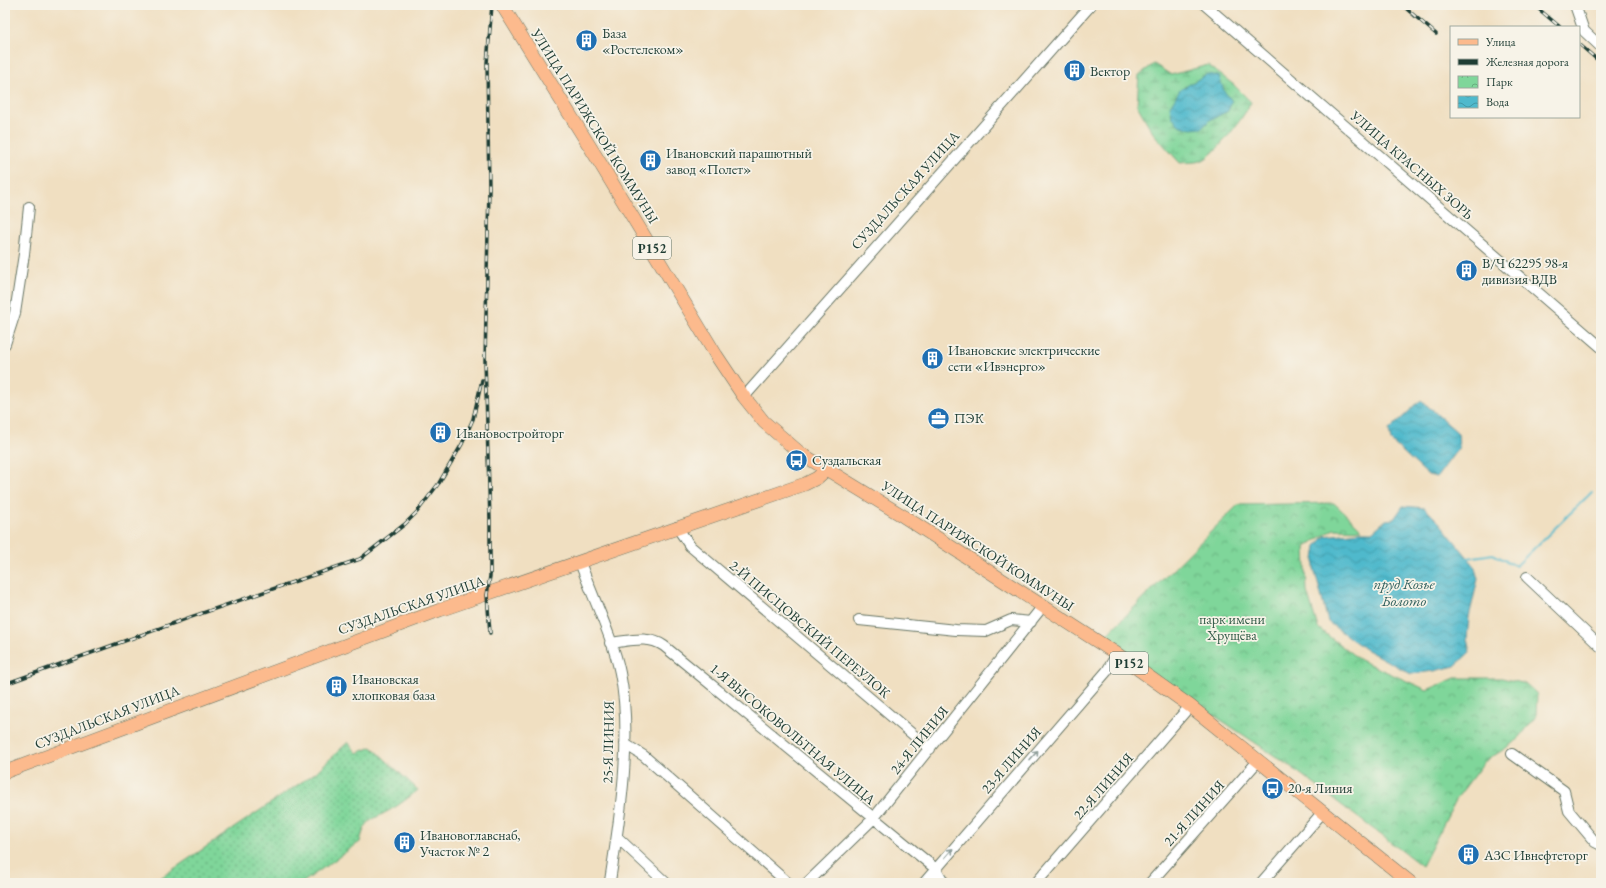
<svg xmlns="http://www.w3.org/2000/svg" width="1606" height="888" viewBox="0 0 1606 888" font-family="'EB Garamond',serif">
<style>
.wetland{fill:url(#wetland-marsh);stroke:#4f8a67}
.park{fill:url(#park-crowns);stroke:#4f8a67}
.garden{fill:url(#garden-dots);stroke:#4f8a67}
.water{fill:url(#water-waves);stroke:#377b80}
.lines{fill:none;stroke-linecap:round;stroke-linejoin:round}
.stream{stroke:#4fb9cc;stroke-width:2}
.minor-casing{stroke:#687665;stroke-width:12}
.major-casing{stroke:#687665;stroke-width:14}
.minor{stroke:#fff;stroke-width:10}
.major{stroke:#fcba8d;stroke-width:13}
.rail-casing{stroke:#1f3d34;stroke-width:3.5}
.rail{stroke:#f7f3e8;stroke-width:2;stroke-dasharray:6;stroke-linecap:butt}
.oneway{stroke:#8f9e9a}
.labels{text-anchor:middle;stroke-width:3.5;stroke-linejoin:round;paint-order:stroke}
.shield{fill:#f7f3e8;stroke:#60746a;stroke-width:1}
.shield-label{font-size:13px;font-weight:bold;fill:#1f3d34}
.poi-label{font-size:14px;fill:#1f3d34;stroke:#f7f3e8;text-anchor:start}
.street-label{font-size:14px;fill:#1f3d34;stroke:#f7f3e8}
.park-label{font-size:14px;fill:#325c48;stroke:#f7f3e8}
.water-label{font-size:15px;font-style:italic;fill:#2b5c5a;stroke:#f7f3e8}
</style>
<defs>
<pattern id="wetland-marsh" width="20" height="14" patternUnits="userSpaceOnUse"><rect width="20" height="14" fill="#7fd69a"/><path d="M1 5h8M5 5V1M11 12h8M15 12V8" fill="none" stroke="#67af7e"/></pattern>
<pattern id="park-crowns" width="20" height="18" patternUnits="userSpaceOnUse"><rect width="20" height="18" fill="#7fd69a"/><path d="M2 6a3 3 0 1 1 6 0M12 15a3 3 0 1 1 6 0" fill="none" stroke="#67af7e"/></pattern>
<pattern id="garden-dots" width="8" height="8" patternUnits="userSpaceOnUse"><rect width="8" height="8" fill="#7fd69a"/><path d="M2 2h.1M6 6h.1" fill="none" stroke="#67af7e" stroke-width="1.8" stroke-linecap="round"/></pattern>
<pattern id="water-waves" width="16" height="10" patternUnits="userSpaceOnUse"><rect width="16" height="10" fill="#4fb9cc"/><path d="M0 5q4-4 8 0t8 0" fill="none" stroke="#4198a6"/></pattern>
</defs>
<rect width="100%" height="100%" fill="#f7f3e8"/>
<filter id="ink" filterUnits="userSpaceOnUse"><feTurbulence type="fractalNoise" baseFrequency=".025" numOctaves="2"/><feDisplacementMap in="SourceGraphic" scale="8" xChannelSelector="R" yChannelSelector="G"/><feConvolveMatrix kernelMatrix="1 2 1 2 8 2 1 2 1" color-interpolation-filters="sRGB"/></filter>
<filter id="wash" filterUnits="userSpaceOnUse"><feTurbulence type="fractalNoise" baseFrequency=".012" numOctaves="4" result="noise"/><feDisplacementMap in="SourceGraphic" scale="16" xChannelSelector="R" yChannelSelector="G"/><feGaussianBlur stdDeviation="0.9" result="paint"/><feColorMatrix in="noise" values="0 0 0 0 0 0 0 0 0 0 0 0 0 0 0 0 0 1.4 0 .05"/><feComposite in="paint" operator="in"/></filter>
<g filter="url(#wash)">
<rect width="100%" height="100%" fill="#f0dfc1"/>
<path class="wetland" d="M1154 64 1171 75 1208 65 1234 85 1251 102C1245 116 1216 154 1203 160 1197 163 1187 162 1180 163L1153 133 1137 105 1139 75Z"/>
<path class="park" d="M1334 503 1362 530 1334 529 1305 547 1307 592 1318 628 1360 660 1427 690 1455 678H1502L1526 684 1537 694 1536 716 1520 737 1509 746 1484 762 1457 798 1422 866 1290 766 1101 640 1238 505Z"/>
<path class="garden" d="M348 742 357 753 372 747 418 790C409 797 400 805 390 810 371 821 366 818 360 842L302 883H153L315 773Z"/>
<path class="water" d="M1207 74 1219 76 1224 91 1232 101 1228 111 1210 120 1202 128 1191 129 1179 125 1172 117 1170 106 1180 90Z
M1421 400 1458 433 1459 447 1437 477 1428 475 1391 441 1389 430Z
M1403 506 1425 508 1439 522 1474 565 1478 579 1469 617 1467 639 1470 652 1455 666 1434 671 1411 674 1365 649 1328 622 1314 568V560L1316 546 1325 536 1360 532H1372L1386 520 1394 519Z"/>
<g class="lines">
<path class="stream" d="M1468 558 1493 554 1516 566 1592 492"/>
</g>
</g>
<g filter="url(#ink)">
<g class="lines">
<defs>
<path id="minor" d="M1205 5 1601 347
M1575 5 1584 31 1601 47
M5 344 15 313 24 254 29 207
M744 397 1091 5
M677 527 690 546 930 749
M580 562C592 596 613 638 620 673 633 736 620 818 610 881
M1527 577 1601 647
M859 620 956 630 986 631 1011 620 1031 622
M610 643C629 641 648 635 664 646L936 869 944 883
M625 744 644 756 788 883
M1512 754 1564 791 1569 811 1595 842 1601 845
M617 837 666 883
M807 883 873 819 1043 606
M924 883 1107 671 1117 654
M1036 883 1190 706
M1150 883 1258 761
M1261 883 1322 813"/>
<path id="major" d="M502 5 600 163 716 355 744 397 764 422 800 453 903 516 1117 654 1190 706 1411 883
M5 772 440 610 805 484 817 478 827 469"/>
</defs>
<use href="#minor" class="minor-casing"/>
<use href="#major" class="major-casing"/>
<use href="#minor" class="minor"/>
<use href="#major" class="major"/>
<defs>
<path id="rail" d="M1402 5 1436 34
M1534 5 1560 27
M1579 44 1601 63
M490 633 487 595 490 576V520L485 360 489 189 487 63 492 5
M5 684 191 617 360 559 405 524 417 512 439 483 462 444 473 419 482 380"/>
</defs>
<use href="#rail" class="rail-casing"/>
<use href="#rail" class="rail"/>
</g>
<defs><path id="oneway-shaft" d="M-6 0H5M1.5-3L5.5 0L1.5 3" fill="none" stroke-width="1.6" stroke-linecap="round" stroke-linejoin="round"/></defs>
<g class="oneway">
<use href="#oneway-shaft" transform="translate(1034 755) rotate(-49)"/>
<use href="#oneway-shaft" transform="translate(949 853) rotate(-49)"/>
</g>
</g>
<defs>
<symbol id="building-disc" viewBox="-11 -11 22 22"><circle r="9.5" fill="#1f6fb2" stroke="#f7f3e8"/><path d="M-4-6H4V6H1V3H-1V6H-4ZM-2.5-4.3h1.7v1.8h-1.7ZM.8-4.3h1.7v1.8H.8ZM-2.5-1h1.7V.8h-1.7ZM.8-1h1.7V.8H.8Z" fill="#fff"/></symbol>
<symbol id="office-disc" viewBox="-11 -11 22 22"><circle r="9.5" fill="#1f6fb2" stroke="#f7f3e8"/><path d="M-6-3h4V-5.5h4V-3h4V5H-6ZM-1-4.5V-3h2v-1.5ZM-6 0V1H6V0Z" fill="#fff"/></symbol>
<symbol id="bus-disc" viewBox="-11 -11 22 22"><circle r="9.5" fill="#1f6fb2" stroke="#f7f3e8"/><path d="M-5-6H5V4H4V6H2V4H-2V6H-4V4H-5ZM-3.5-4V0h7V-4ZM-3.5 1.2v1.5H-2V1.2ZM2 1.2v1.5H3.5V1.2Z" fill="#fff"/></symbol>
</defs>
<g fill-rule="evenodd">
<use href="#building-disc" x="574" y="28" width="25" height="25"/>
<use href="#building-disc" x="1062" y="58" width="25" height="25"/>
<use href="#building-disc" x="638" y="148" width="25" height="25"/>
<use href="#building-disc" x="1454" y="258" width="25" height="25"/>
<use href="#building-disc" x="920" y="346" width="25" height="25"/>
<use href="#office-disc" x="926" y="406" width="25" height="25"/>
<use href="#building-disc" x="428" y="420" width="25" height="25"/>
<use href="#bus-disc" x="784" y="448" width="25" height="25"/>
<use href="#building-disc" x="324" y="674" width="25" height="25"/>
<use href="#bus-disc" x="1260" y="776" width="25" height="25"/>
<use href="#building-disc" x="392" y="830" width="25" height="25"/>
<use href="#building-disc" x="1456" y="842" width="25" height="25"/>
</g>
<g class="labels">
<g class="shield">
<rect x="633" y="237" width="38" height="22" rx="3"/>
<rect x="1110" y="652" width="38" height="22" rx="3"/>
</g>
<g class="shield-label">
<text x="652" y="253">Р152</text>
<text x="1129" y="668">Р152</text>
</g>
<g class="poi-label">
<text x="602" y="38">База<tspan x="602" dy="16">«Ростелеком»</tspan></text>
<text x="1090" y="76">Вектор</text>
<text x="666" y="158">Ивановский парашютный<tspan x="666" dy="16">завод «Полет»</tspan></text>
<text x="1482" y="268">В/Ч 62295 98-я<tspan x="1482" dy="16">дивизия ВДВ</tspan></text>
<text x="948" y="355">Ивановские электрические<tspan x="948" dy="16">сети «Ивэнерго»</tspan></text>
<text x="954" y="423">ПЭК</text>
<text x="456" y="438">Ивановостройторг</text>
<text x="812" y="465">Суздальская</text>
<text x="352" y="684">Ивановская<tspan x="352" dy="16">хлопковая база</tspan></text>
<text x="1288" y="793">20-я Линия</text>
<text x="420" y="840">Ивановоглавснаб,<tspan x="420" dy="16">Участок № 2</tspan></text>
<text x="1484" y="860">АЗС Ивнефтеторг</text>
</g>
<g class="street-label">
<text transform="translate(595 126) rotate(58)" y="5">УЛИЦА ПАРИЖСКОЙ КОММУНЫ</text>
<text transform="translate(1412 165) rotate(41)" y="5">УЛИЦА КРАСНЫХ ЗОРЬ</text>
<text transform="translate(905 190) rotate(-48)" y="5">СУЗДАЛЬСКАЯ УЛИЦА</text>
<text transform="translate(978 546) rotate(33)" y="5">УЛИЦА ПАРИЖСКОЙ КОММУНЫ</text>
<text transform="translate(411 605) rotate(-19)" y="5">СУЗДАЛЬСКАЯ УЛИЦА</text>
<text transform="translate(810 629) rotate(40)" y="5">2-Й ПИСЦОВСКИЙ ПЕРЕУЛОК</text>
<text transform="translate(107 717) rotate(-21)" y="5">СУЗДАЛЬСКАЯ УЛИЦА</text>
<text transform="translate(793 734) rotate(40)" y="5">1-Я ВЫСОКОВОЛЬТНАЯ УЛИЦА</text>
<text transform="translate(919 740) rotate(-51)" y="5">24-Я ЛИНИЯ</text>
<text transform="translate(608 742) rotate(-89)" y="5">25-Я ЛИНИЯ</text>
<text transform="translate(1011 760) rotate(-49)" y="5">23-Я ЛИНИЯ</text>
<text transform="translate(1103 786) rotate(-49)" y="5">22-Я ЛИНИЯ</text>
<text transform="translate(1194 813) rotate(-48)" y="5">21-Я ЛИНИЯ</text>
</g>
<g class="park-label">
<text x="1232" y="624">парк имени<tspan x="1232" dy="16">Хрущёва</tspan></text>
</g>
<g class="water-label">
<text x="1404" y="589">пруд Козье<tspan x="1404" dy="17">Болото</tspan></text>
</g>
</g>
<rect width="1606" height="888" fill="none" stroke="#f7f3e8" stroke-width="20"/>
<rect x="1450" y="26" width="130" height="92" fill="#f7f3e8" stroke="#a1aaa0"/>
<rect x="1458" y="39" width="20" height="6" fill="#fcba8d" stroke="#a1aaa0"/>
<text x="1486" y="46" font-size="12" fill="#1f3d34">Улица</text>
<rect x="1458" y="59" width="20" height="6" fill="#1f3d34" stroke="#a1aaa0"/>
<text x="1486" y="66" font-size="12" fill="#1f3d34">Железная дорога</text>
<rect x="1458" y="76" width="20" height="12" fill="url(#park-crowns)" stroke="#a1aaa0"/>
<text x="1486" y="86" font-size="12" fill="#1f3d34">Парк</text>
<rect x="1458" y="96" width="20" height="12" fill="url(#water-waves)" stroke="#a1aaa0"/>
<text x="1486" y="106" font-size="12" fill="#1f3d34">Вода</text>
</svg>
